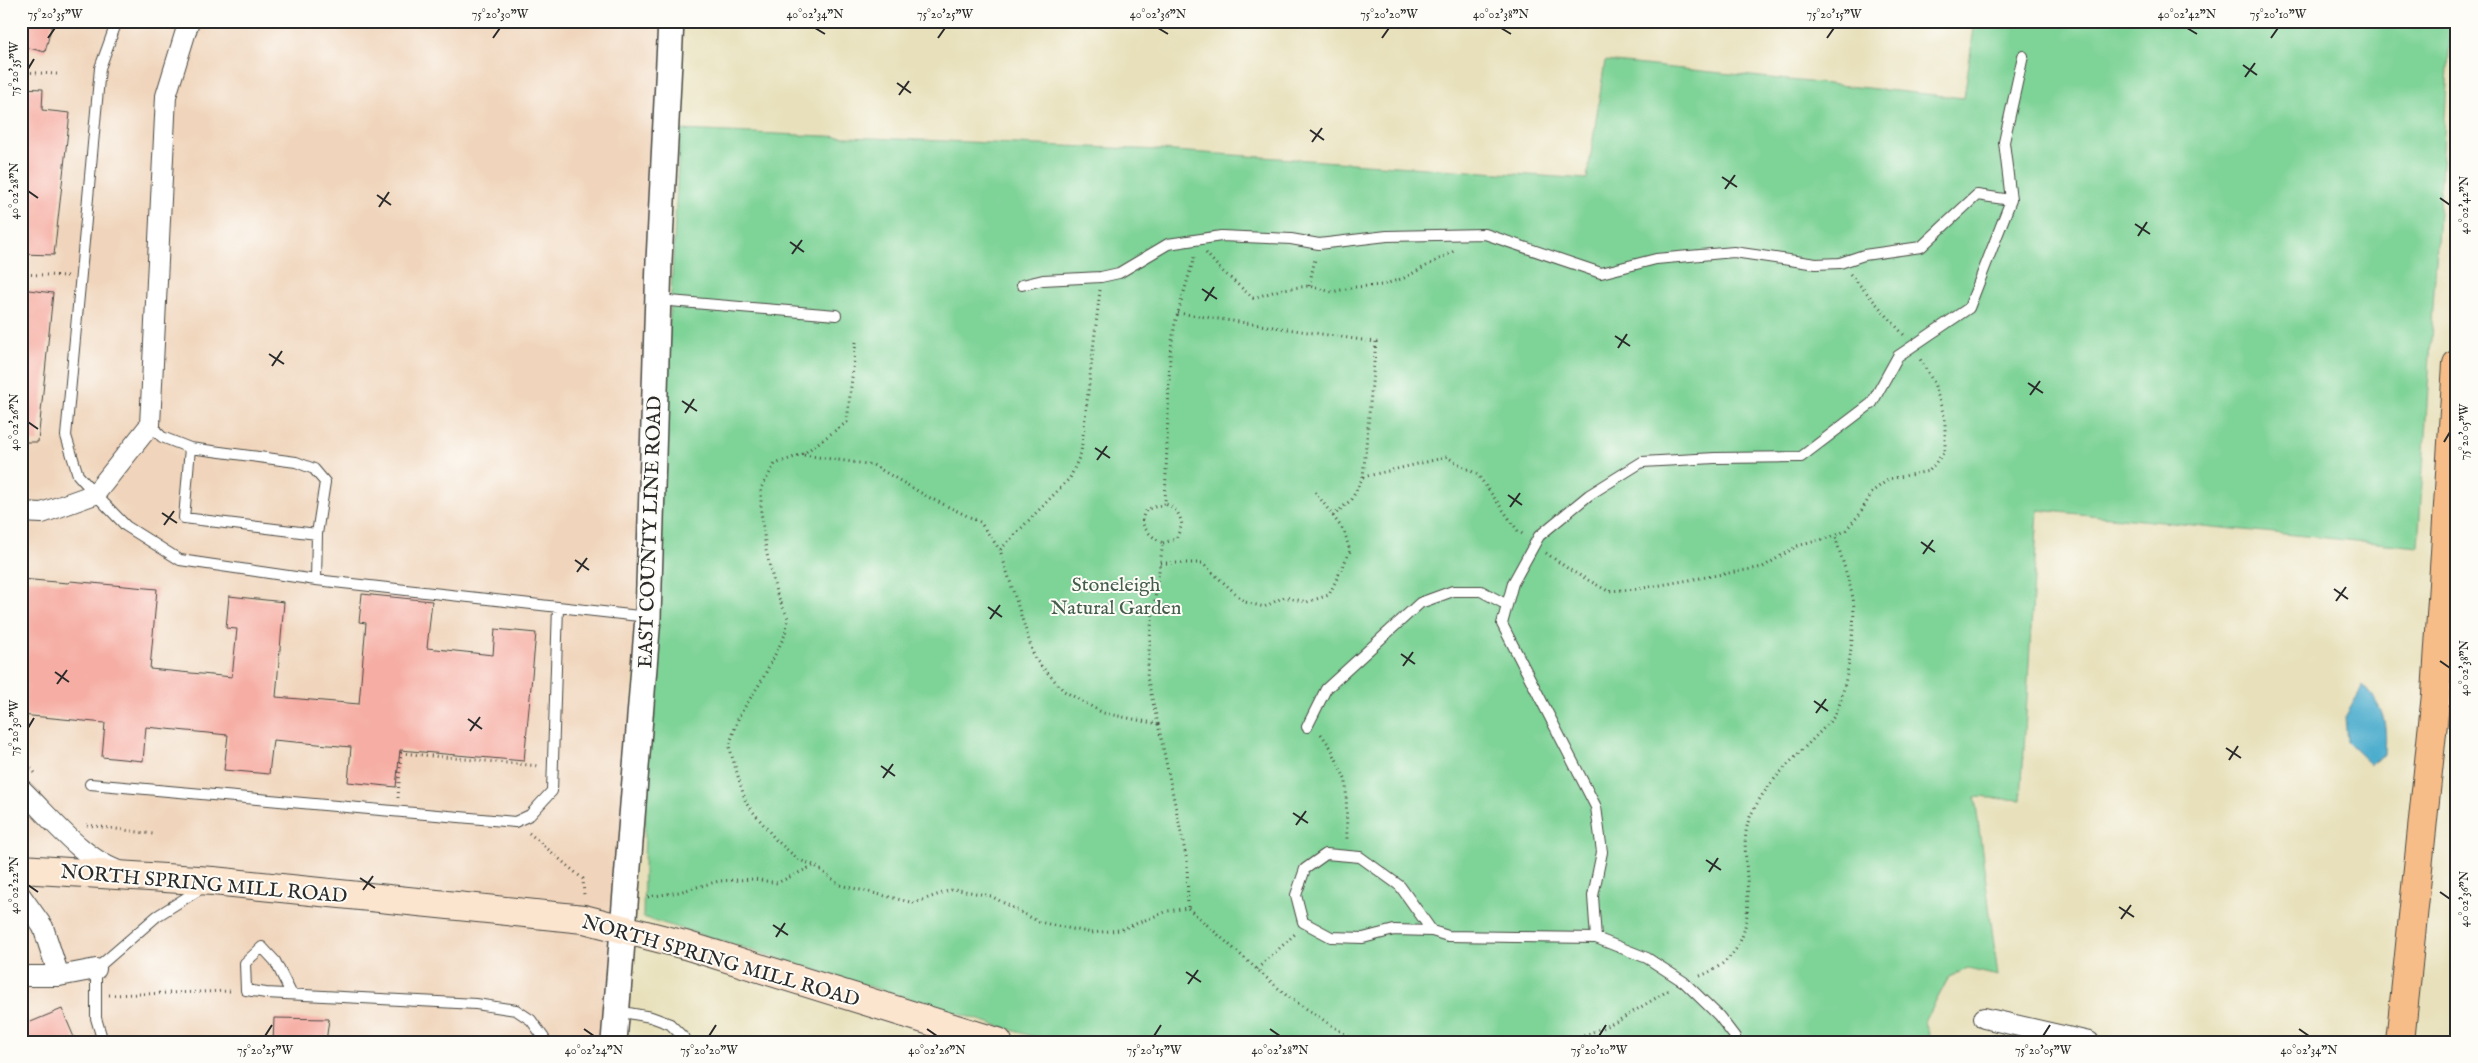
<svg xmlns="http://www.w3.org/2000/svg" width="2478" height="1063" viewBox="0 0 2478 1063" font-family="'IM FELL English',serif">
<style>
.built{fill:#f0d5bc}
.green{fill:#7ed397;stroke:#547f61}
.water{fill:#4eadcd;stroke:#3c6c7c}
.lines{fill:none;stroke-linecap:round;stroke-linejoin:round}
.stream{stroke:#4eadcd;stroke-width:6}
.building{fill:#f6aea4}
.service-casing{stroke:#474640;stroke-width:12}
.minor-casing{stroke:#474640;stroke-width:22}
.tertiary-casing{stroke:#474640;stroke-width:28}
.secondary-casing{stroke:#474640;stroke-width:30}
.primary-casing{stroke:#474640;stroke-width:30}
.path{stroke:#474640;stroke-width:3;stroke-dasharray:1 4;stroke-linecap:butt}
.service{stroke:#fff;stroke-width:10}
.minor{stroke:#fff;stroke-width:20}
.tertiary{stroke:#fff;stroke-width:25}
.secondary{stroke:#fce5cf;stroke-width:28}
.primary{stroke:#f7bd88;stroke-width:28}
.ticks{fill:none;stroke:#2b2b2b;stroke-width:2}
.labels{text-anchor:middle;stroke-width:4;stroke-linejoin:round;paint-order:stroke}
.street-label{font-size:20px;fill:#2b2b2b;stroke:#fdfcf7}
.park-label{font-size:20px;fill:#445d4b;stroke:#fdfcf7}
.neatline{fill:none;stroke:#2b2b2b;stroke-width:2}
.ticks-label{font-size:12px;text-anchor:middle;fill:#2b2b2b}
</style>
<rect width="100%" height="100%" fill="#fdfcf7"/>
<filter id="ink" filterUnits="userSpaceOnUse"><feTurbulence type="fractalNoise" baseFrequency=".02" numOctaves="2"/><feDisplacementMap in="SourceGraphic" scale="10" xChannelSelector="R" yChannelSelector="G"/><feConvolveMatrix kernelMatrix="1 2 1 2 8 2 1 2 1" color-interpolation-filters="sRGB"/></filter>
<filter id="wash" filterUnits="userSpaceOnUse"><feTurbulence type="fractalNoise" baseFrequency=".0096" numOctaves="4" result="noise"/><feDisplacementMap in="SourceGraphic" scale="20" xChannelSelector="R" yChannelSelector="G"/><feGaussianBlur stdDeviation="1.12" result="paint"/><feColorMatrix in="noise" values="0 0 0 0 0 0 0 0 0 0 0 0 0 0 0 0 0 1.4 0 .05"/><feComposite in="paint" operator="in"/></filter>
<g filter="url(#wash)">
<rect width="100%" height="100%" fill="#e7e0ba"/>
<path class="built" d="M21 21H666L615 1042H21Z"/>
<path class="green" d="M1975 21H2451L2418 547 2038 510 2021 800 1975 797 1998 976 1968 969 1949 977 1925 1022 1932 1042H1051L643 917 647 729 680 130 1160 150 1587 179 1605 61 1964 98Z"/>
<path class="water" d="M2363 686C2385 709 2387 723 2385 754L2370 764 2347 742 2345 717Z"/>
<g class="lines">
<path class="stream" d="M2455 773 2457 775"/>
</g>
<g id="blocks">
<path class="building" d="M21 21H53L45 52 21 46Z
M21 88 43 89 42 110 70 113 54 255 21 254Z
M21 289 53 293 38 442H21Z
M21 579 68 583 70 581 157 589 150 669 232 677 237 629 226 628 229 596 284 602 276 697 359 704 366 623 359 622 362 594 432 601 427 648 493 655 495 629 536 633 524 761 400 750 396 787 348 782 351 747 273 740 269 774 224 770 228 735 146 727 143 761 102 757 105 723 21 715Z
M62 1009 76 1042H21V1026Z
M274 1018 329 1019 326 1042H273Z"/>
</g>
</g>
<g filter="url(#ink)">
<use href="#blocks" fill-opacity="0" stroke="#474640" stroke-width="1"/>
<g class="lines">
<defs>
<path id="service" d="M117 21 100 68 66 436 78 475 95 494 126 526 180 560 316 580 648 617
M1022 285 1043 280 1101 277 1119 273 1168 244 1221 236 1291 239 1319 244 1387 236 1485 234 1601 273 1656 259 1734 252 1816 264 1840 263 1864 255 1921 247 1977 195 2011 200
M658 300 836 315
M150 425 162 437 190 448
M316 580 317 534 325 482 314 469 296 462 190 448 184 518 317 534
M1307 727 1326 689 1420 603 1453 591H1481L1507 605
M90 784 515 822 530 815 552 791 558 607
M1432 931 1400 886 1360 857 1326 854 1305 869 1296 895 1303 922 1331 937 1363 938 1394 930 1432 931 1448 936 1596 938 1647 958 1684 982 1719 1016 1735 1037 1734 1042
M1596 938 1593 896 1602 852 1596 807 1502 624 1513 583 1539 536 1589 495 1642 462 1715 458 1801 457 1872 403 1898 356 1969 308 2011 200 2004 142 2023 56
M291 993 275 961 262 947 245 963 246 990 266 993 476 1004 516 1010 531 1020 544 1038V1042
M617 1011 651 1017 670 1024 688 1042
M103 1042 96 1018V969L157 916 205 886"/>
<path id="minor" d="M21 512 42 513 95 494 150 425 166 96 189 21
M2436 694H2457
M21 789C49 816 85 862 122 872
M21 896 43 927 59 976
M21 976H59L96 969
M1984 1018 2089 1042"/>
<path id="tertiary" d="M614 1042 648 617 659 261 671 21"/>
<path id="secondary" d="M21 869 213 881 584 919 685 945 998 1042"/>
<path id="primary" d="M2400 1042 2436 694 2457 364"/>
</defs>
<use href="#service" class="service-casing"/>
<use href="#minor" class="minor-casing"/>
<use href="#tertiary" class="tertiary-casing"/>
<use href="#secondary" class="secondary-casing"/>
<use href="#primary" class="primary-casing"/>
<path class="path" d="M21 72 57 74
M1206 253 1221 270 1253 298 1283 289 1309 286 1332 292 1355 287 1382 285 1404 278 1456 250
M21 274 68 276
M1850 274 1904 335
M1309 286 1315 259
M1100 290 1081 453 1070 478 1000 550 1035 659 1064 691 1103 713 1158 724 1147 677 1151 627 1163 543C1150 537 1134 522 1148 509L1165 504 1170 353 1175 323 1195 254
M1178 313 1376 342 1363 477 1352 499 1333 516
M856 342 847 422 803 454 775 464 761 488V511L766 550 776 592 788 618 785 635 762 680 739 716 729 746 746 803 776 840 799 860 814 865 840 885 914 903 954 889 991 896 1039 922 1092 933 1120 930 1168 911 1188 908 1287 996 1357 1042
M804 455 873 465 928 497 980 522 1000 550
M1363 477 1447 457 1478 475 1518 531 1524 535
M1163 543 1176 539 1182 525C1180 514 1175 507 1165 504
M1546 553 1570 570 1608 591 1638 589 1763 567 1797 546 1835 536
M1161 563H1202L1245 602 1264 607 1284 597 1307 602 1329 595 1350 551 1344 531 1313 489
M1158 724 1187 861 1188 908
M1321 734 1331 748 1346 781 1347 841
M21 757 35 773
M398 798 401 753 539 766
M87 825 153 834
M529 833 583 879 584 896
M648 897 679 892 719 881 754 879 777 883 813 866
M1257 969 1295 934
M1700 976C1754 955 1749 911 1746 862 1745 847 1744 831 1750 817 1768 777 1803 752 1832 719 1846 704 1857 618 1853 598 1848 577 1841 556 1835 536L1845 531 1859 515 1873 491 1889 479 1929 471 1945 451V419L1934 383 1920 359
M109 995 231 991
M1570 1042 1618 1021 1669 990"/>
<use href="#service" class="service"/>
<use href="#minor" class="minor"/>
<use href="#tertiary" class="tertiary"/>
<use href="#secondary" class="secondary"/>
<use href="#primary" class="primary"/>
</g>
</g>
<path class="ticks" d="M815 28 825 34M1158 28 1168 34M1501 28 1511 34M2187 28 2197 34M48 38 55 28M493 38 500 28M938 38 945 28M1382 38 1389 28M1827 38 1834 28M2271 38 2278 28M2243 65 2257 75M28 69 34 59M2245 77 2255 63M897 83 911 93M899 95 909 81M1310 130 1324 140M1312 142 1322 128M1722 177 1737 187M1725 189 1735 175M28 191 38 198M377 195 391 205M2440 198 2450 205M379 207 389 192M2135 224 2150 234M2138 236 2147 222M790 242 804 252M792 254 802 240M1202 289 1217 299M1205 301 1214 287M1615 336 1630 346M1618 348 1627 334M269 354 284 364M272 366 282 351M2028 383 2043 393M2030 395 2040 381M682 401 697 411M685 413 694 399M28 422 38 429M2444 442 2450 432M1095 448 1110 458M1097 460 1107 446M1508 495 1522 505M1510 507 1520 493M162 513 177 523M164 525 174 511M1921 542 1935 552M1923 554 1933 540M575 560 589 570M577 572 587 558M2334 589 2348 599M2336 601 2346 587M988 607 1002 617M990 619 1000 605M1401 654 1415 664M2440 661 2450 668M1403 666 1413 652M55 672 69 682M57 684 67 670M1814 701 1828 711M1816 713 1826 699M468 719 482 729M28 728 34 718M470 731 480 717M2226 748 2241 758M2229 760 2238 746M881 766 895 776M883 778 893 764M1293 813 1308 823M1296 825 1306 811M1706 860 1721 870M1709 872 1718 858M360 878 375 888M28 885 38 892M363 890 373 876M2440 892 2450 899M2119 907 2134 917M2121 919 2131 905M773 925 788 935M776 937 785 923M1186 972 1201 982M1188 984 1198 970M584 1029 594 1036M927 1029 937 1036M1270 1029 1280 1036M2299 1029 2309 1036M265 1036 272 1025M709 1036 716 1025M1154 1036 1161 1025M1599 1036 1606 1025M2043 1036 2050 1025"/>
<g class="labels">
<g class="street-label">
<text transform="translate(649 532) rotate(-88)" y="7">EAST COUNTY LINE ROAD</text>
<text transform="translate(204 883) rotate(5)" y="7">NORTH SPRING MILL ROAD</text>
<text transform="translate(721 960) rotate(16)" y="7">NORTH SPRING MILL ROAD</text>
</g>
<g class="park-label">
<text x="1116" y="591">Stoneleigh<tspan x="1116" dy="23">Natural Garden</tspan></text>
</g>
</g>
<rect width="2478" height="1063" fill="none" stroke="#fdfcf7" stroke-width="55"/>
<rect x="28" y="28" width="2422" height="1008" class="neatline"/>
<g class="ticks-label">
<text x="55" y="18">75°20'35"W</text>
<text x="500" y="18">75°20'30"W</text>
<text x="815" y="18">40°02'34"N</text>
<text x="945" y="18">75°20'25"W</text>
<text x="1158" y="18">40°02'36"N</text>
<text x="1389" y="18">75°20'20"W</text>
<text x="1501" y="18">40°02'38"N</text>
<text x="1834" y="18">75°20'15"W</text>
<text x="2187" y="18">40°02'42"N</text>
<text x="2278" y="18">75°20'10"W</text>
<text transform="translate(14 69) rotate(-90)" y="4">75°20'35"W</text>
<text transform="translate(14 191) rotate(-90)" y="4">40°02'28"N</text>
<text transform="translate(2464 205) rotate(-90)" y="4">40°02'42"N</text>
<text transform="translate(14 422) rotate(-90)" y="4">40°02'26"N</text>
<text transform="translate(2464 432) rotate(-90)" y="4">75°20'05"W</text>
<text transform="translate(2464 668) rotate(-90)" y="4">40°02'38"N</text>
<text transform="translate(14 728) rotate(-90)" y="4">75°20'30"W</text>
<text transform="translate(14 885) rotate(-90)" y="4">40°02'22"N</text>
<text transform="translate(2464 899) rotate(-90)" y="4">40°02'36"N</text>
<text x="265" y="1054">75°20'25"W</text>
<text x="594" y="1054">40°02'24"N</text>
<text x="709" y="1054">75°20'20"W</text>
<text x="937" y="1054">40°02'26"N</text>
<text x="1154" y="1054">75°20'15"W</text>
<text x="1280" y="1054">40°02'28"N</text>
<text x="1599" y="1054">75°20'10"W</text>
<text x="2043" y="1054">75°20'05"W</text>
<text x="2309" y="1054">40°02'34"N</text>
</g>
</svg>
